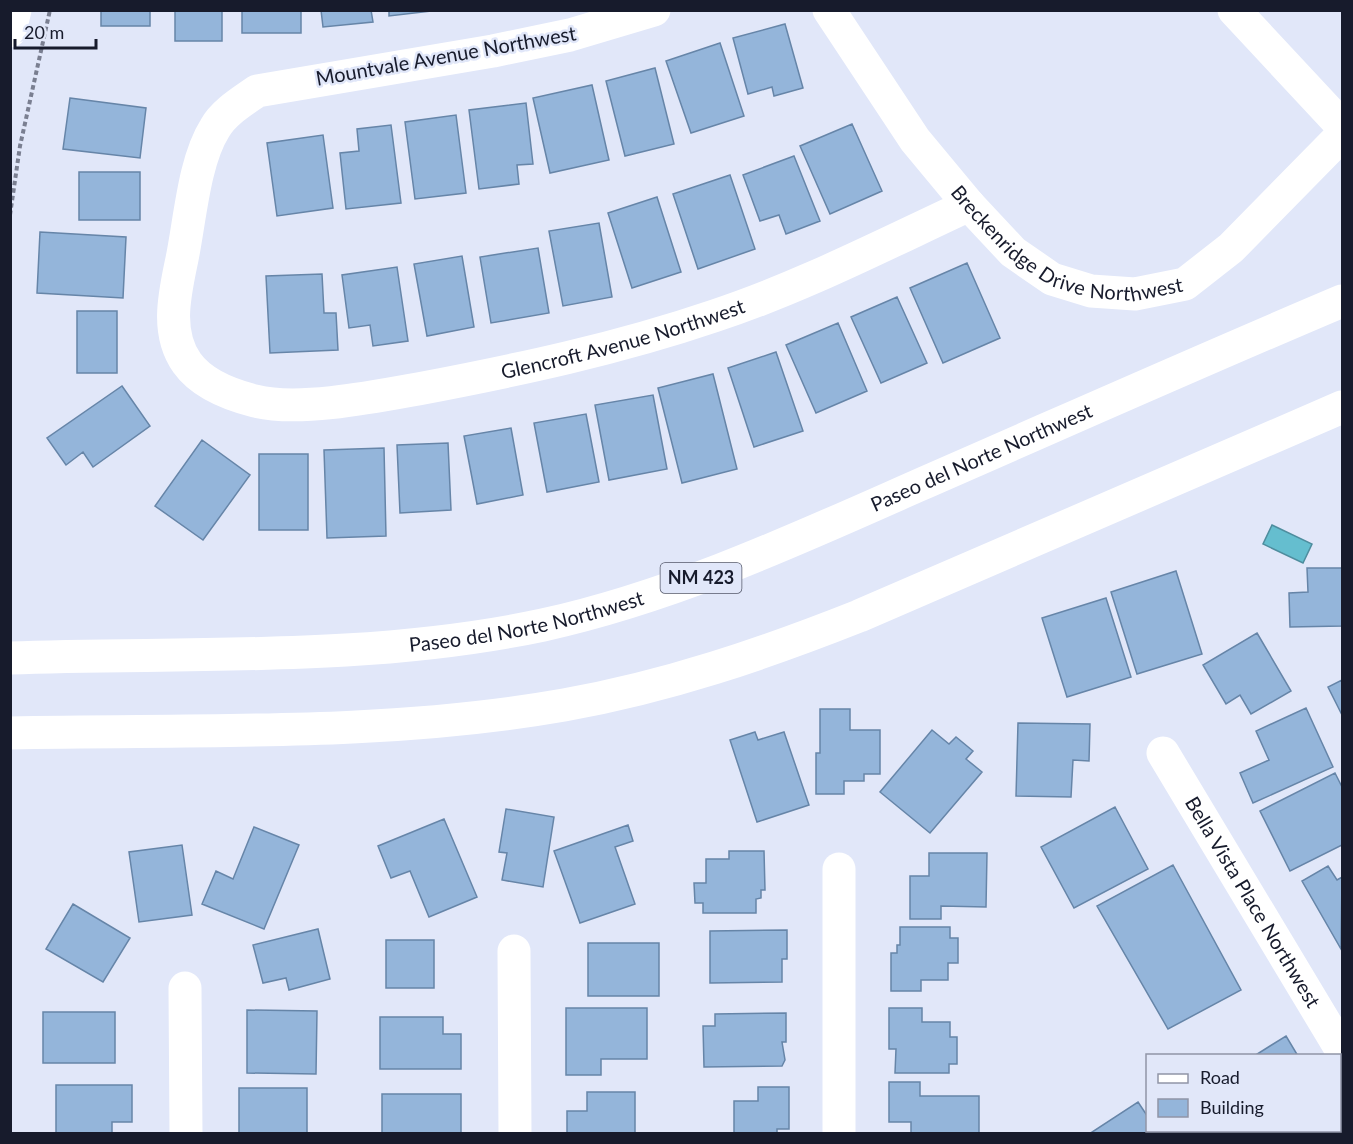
<svg xmlns="http://www.w3.org/2000/svg" width="1353" height="1144" viewBox="0 0 1353 1144" font-family="Lato,sans-serif">
<style>
.water{fill:#65becf;stroke:#4e8d9e;stroke-width:1.5}
.building{fill:#94b5da;stroke:#6685a8;stroke-width:1.5}
.lines{fill:none;stroke-linecap:round;stroke-linejoin:round}
.path{stroke:#7a7f91;stroke-width:4;stroke-dasharray:4.5 3;stroke-linecap:butt}
.minor{stroke:#fff;stroke-width:33}
.major{stroke:#fff;stroke-width:33}
.labels{text-anchor:middle;stroke-width:5;stroke-linejoin:round;paint-order:stroke}
.shield{fill:#e1e7f9;stroke:#54586a;stroke-width:1.5}
.shield-label{font-size:18px;font-weight:bold;fill:#171b2c}
.street-label{font-size:20px;fill:#171b2c;stroke:#e1e7f9}
</style>
<rect width="100%" height="100%" fill="#e1e7f9"/>
<path class="water" d="M1272 525 1312 544 1303 563 1263 544Z"/>
<path class="building" d="M101 10H150V26H101Z
M175 10H222V41H175Z
M242 10H301V33H242Z
M321 10H371L373 22 323 27Z
M389 10H440L389 16Z
M785 24 803 88 774 96 772 87 748 94 733 38Z
M720 43 744 116 691 133 666 61Z
M655 68 674 144 625 156 606 81Z
M592 85 609 160 550 173 533 98Z
M70 98 146 108 140 158 63 149Z
M526 103 533 164 517 165 519 184 479 189 469 110Z
M456 115 466 193 415 199 405 122Z
M852 124 882 191 830 214 800 146Z
M391 125 401 203 346 209 340 153 359 151 357 129Z
M323 135 333 208 277 216 267 143Z
M794 156 820 221 786 234 779 215 760 221 743 175Z
M79 172H140V220H79Z
M730 175 755 249 698 269 673 194Z
M657 197 681 272 632 288 608 213Z
M599 223 612 297 563 306 549 231Z
M40 232 126 237 123 298 37 293Z
M538 248 549 313 491 323 480 257Z
M462 256 474 327 427 336 414 264Z
M967 263 1000 338 943 363 910 288Z
M397 267 408 341 373 346 370 325 349 328 342 275Z
M322 274 324 313H336L338 350 270 353 266 276Z
M897 297 927 363 881 383 851 317Z
M77 311H117V373H77Z
M838 323 867 391 816 413 786 345Z
M776 352 803 431 754 447 728 368Z
M713 374 737 469 682 483 658 388Z
M122 386 150 426 93 467 83 452 66 465 47 438Z
M653 395 667 469 609 480 595 405Z
M586 414 599 482 547 492 534 423Z
M511 428 523 495 477 504 464 436Z
M202 440 250 475 203 540 155 506Z
M448 443 451 510 400 513 397 445Z
M384 448 386 536 327 538 324 450Z
M259 454H308V530H259Z
M1307 568H1342V626L1290 627 1289 593 1308 592Z
M1176 571 1202 654 1137 674 1111 592Z
M1106 598 1131 677 1067 697 1042 618Z
M1257 633 1291 691 1251 714 1240 695 1226 704 1203 665Z
M1342 680V715L1328 687Z
M1306 708 1333 767 1253 803 1240 773 1269 760 1256 731Z
M820 709H850V730H880V774H864V781H844V794H816V753H820Z
M1018 723 1090 724 1089 761 1073 760 1071 797 1016 796Z
M932 730 949 744 956 737 973 751 966 759 982 772 930 833 880 792Z
M755 732 758 740 784 732 809 805 757 822 730 740Z
M1335 773 1342 787V845L1290 871 1260 811Z
M1115 807 1148 869 1074 908 1041 847Z
M506 809 554 817 543 887 502 880 507 853 499 852Z
M444 819 477 897 429 917 410 871 391 878 378 846Z
M628 825 633 841 615 847 635 904 580 923 554 851Z
M254 827 299 845 264 929 202 904 216 871 233 879Z
M182 845 192 915 139 922 129 852Z
M729 851H764L765 890H761V898L756 899V913H703V903H695L694 883H706V859H729Z
M929 853H987L986 907 941 906V919H910V876H929Z
M1173 865 1241 990 1168 1029 1097 906Z
M1328 866 1337 880 1342 877 1341 949 1302 881Z
M73 904 130 938 103 982 46 949Z
M900 927H950V938H958V963H948V980H921V991H891V953H897V945H900Z
M318 929 330 979 289 990 286 978 263 983 253 945Z
M787 930V959H782V982L710 983V931Z
M386 940H434V988H386Z
M588 943H659V996H588Z
M566 1008H647V1059H601V1075H566Z
M889 1008H922V1022H950V1037H957V1064H949V1073H895L896 1049H889Z
M247 1010 317 1011 316 1074 247 1073Z
M43 1012H115V1063H43Z
M786 1013V1042H782L785 1060 782 1066 704 1067 703 1026H715V1014Z
M380 1017H443V1034H461V1069H380Z
M1286 1036 1298 1056H1254Z
M889 1082H920V1096H979V1134H911V1122H889Z
M56 1085H132V1122H112V1134H56Z
M758 1087H789V1129H777V1134H734V1101H758Z
M239 1088H307V1134H239Z
M587 1092H635V1134H567V1111H587Z
M382 1094H461V1134H382Z
M1138 1102 1148 1117V1130H1156L1158 1134H1089Z
M1169 1130H1249L1251 1134H1171Z
M1264 1130H1301L1296 1134H1266Z"/>
<g class="lines">
<path class="path" d="M10 215 20 146 50 10"/>
<g class="minor">
<path id="s1" d="M654 10 570 35 493 51 257 91C243 101 224 112 215 128 194 161 190 220 182 259 175 293 165 332 187 363 202 384 231 395 255 401 298 412 374 397 418 389 518 370 617 349 714 316 802 287 885 244 969 205"/>
<path id="s2" d="M829 10 915 140 969 205 1013 252 1052 279 1091 291 1135 294 1185 284 1231 248 1342 135"/>
<path d="M1234 10 1342 126"/>
<path id="s3" d="M1163 753 1342 1051"/>
<path d="M839 869V1134"/>
<path d="M514 951 515 1134"/>
<path d="M185 988 186 1134"/>
</g>
<g class="major">
<path d="M10 31 15 10"/>
<path id="s4" d="M10 658C187 652 369 662 543 625 674 596 795 540 917 486 1059 424 1200 361 1342 301"/>
<path d="M10 733C195 729 382 737 564 705 666 687 763 654 859 616L1342 407"/>
</g>
</g>
<g class="labels">
<rect class="shield" x="660.5" y="563" width="81" height="30" rx="4.5"/>
<g class="shield-label">
<text x="701" y="584">NM 423</text>
</g>
<g class="street-label">
<text transform="translate(446 56) rotate(-10)" y="7">Mountvale Avenue Northwest</text>
<text dy="7" stroke="none"><textPath href="#s2" startOffset="352">Breckenridge Drive Northwest</textPath></text>
<text dy="7" stroke="none"><textPath href="#s1" startOffset="1160">Glencroft Avenue Northwest</textPath></text>
<text dy="7" stroke="none"><textPath href="#s4" startOffset="1005">Paseo del Norte Northwest</textPath></text>
<text dy="7" stroke="none"><textPath href="#s4" startOffset="519">Paseo del Norte Northwest</textPath></text>
<text dy="7" stroke="none"><textPath href="#s3" startOffset="174">Bella Vista Place Northwest</textPath></text>
</g>
</g>
<rect width="1353" height="1144" fill="none" stroke="#171b2c" stroke-width="24"/>
<rect x="1146" y="1054" width="195" height="78" fill="#e1e7f9" stroke="#9095a7" stroke-width="1.5"/>
<rect x="1158" y="1074" width="30" height="9" fill="#ffffff" stroke="#9095a7" stroke-width="1.5"/>
<text x="1200" y="1084" font-size="18" fill="#171b2c">Road</text>
<rect x="1158" y="1099" width="30" height="18" fill="#94b5da" stroke="#9095a7" stroke-width="1.5"/>
<text x="1200" y="1114" font-size="18" fill="#171b2c">Building</text>
<path d="M15 39v9h81v-9" fill="none" stroke="#171b2c" stroke-width="3"/>
<text x="24" y="39" font-size="18" fill="#171b2c" stroke="#e1e7f9" stroke-width="4.5" paint-order="stroke">20 m</text>
</svg>
